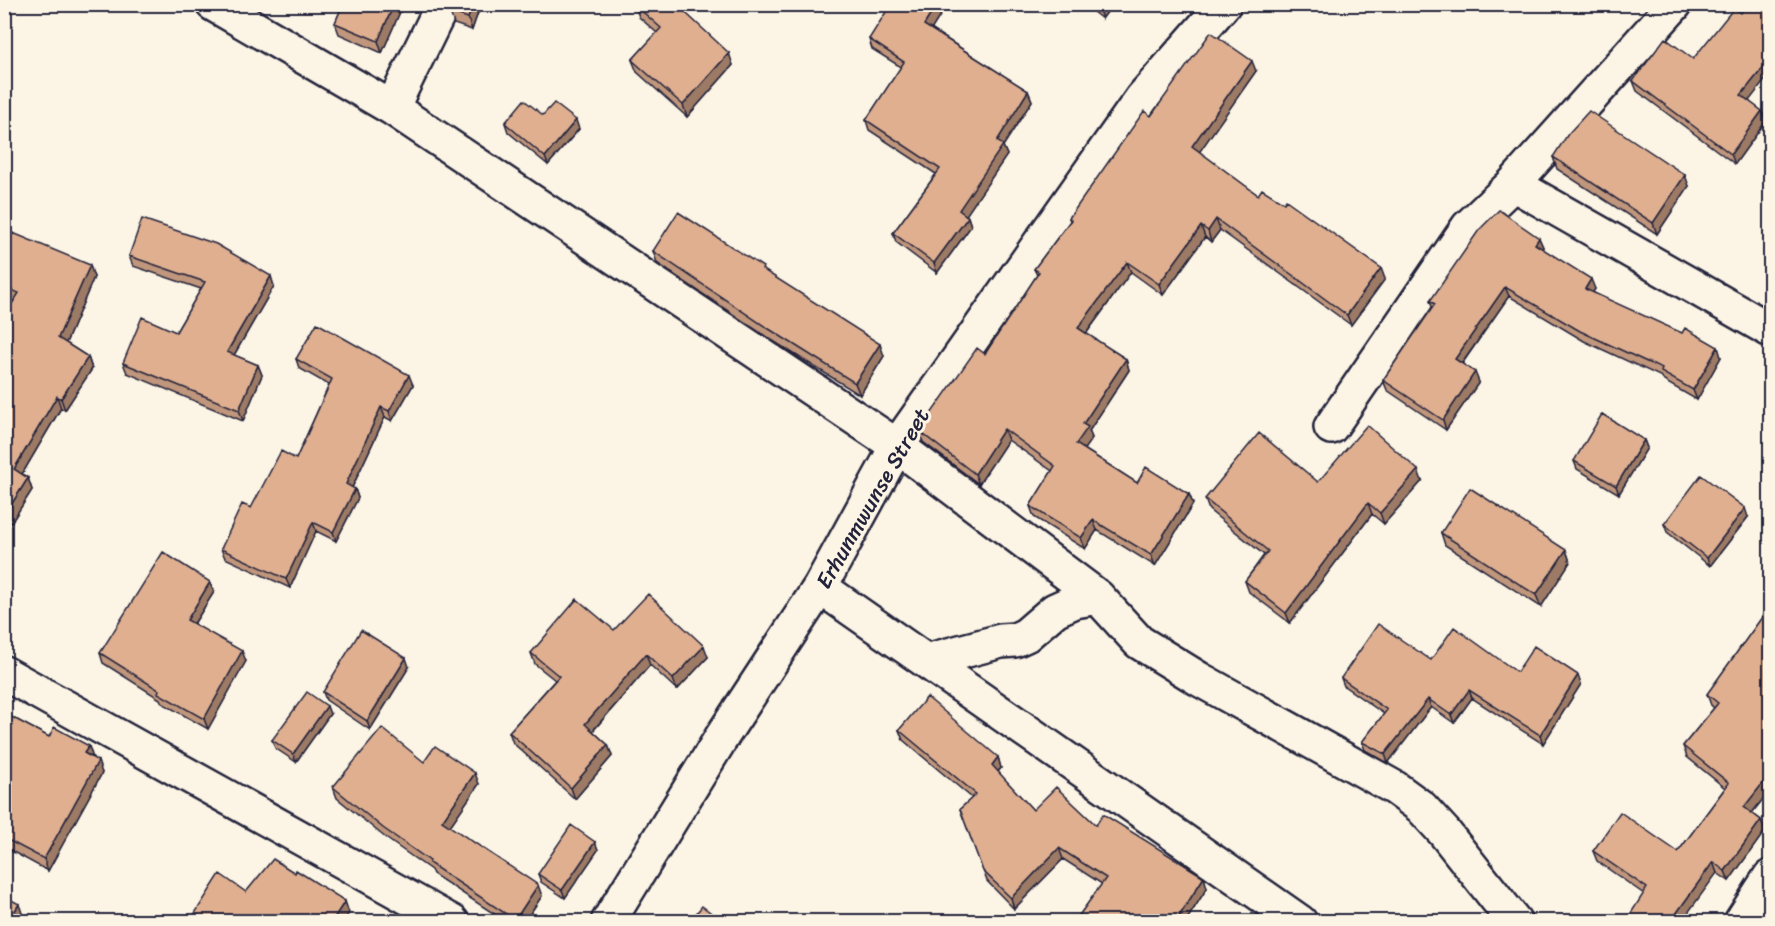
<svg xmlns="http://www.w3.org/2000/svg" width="1775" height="926" viewBox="0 0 1775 926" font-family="Sriracha,sans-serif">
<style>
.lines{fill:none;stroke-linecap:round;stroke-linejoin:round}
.street-casing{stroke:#22223b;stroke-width:38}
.street{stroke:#fcf5e5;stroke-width:33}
.wall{fill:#c0967c;stroke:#22223b;stroke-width:1.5}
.shaded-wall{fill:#9c7a65;stroke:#22223b;stroke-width:1.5}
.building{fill:#dfaf90;stroke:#22223b;stroke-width:1.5}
.labels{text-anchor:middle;stroke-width:6;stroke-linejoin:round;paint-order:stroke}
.street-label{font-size:22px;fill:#22223b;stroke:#fcf5e5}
</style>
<rect width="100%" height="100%" fill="#fcf5e5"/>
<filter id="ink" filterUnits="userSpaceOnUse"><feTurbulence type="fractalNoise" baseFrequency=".0167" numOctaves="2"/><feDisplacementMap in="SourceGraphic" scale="12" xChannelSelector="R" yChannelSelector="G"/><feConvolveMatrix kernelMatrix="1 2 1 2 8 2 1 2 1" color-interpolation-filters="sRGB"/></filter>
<g filter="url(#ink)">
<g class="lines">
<defs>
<path id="street" d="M213 4 392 108 897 446 1098 597 1139 642 1199 679 1395 788 1421 807 1444 832 1515 922
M392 108 443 4
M1513 184 1770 330
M1331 427 1468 227 1513 184 1675 4
M820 587 1300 922
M926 661 1001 641 1015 640 1026 635 1055 610 1075 601 1098 597
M4 673 452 922
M608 922 723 735 820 587 897 446 1142 98 1224 4
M1741 922 1770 877"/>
</defs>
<use href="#street" class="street-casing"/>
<use href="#street" class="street"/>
</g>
<path class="wall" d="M343 4H422L419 11 403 5 382 53 339 34 335 23Z
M481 4 472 30 454 24 450 12Z
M1083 4H1113L1102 19Z
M635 5 733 65 687 117 637 72 632 60 657 33 639 17Z
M943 11 931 29 1028 91 1032 101 1003 146 1007 155 966 215 968 217 971 226 937 273 896 242 893 233 936 174 869 130 866 120 901 67 872 49 869 39Z
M1693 59 1749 101 1766 121 1735 164 1637 91 1633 81Z
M1256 71 1199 152 1258 195 1385 279 1351 325 1220 230 1211 242 1205 237 1163 295 1131 272 1086 334 1126 359 1129 370 1089 431 1092 438 1084 449 1137 483 1189 494 1193 504 1155 566 1097 530 1085 549 1034 517 1030 506 1052 471 1008 440 979 484 923 442 919 431 985 354 1037 275 1034 269 1070 221 1069 218 1151 116Z
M543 115 579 129 548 165 508 132 505 123Z
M1553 157 1689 186 1657 234 1557 169Z
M1539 238 1543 247 1542 249 1595 289 1592 292 1721 357 1697 400 1664 381 1662 377 1584 341 1509 296 1462 364 1479 382 1446 430 1387 390 1383 380 1432 307 1430 301Z
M653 251 765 272 884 356 860 395 770 339 657 263Z
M4 254 94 277 66 343 88 357 92 369 65 410 61 408 22 474 28 478 32 490 4 534V316L14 301 4 297Z
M129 256 274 286 234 355 258 365 262 375 243 421 127 373 123 363 176 332 201 289 133 266Z
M296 359 413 385 392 421 385 417 352 488 355 489 358 498 336 541 316 531 290 588 225 558 221 549 251 508 296 459 329 385 299 368Z
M1644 440 1647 448 1619 494 1577 469 1574 461Z
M1422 481 1384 524 1372 514 1290 623 1249 592 1245 581 1264 555 1209 510 1205 499 1318 482Z
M1748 517 1710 566 1667 532 1664 524Z
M1441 533 1566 550 1570 562 1541 607 1445 545Z
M210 582 214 592 194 624 246 661 208 729 162 703 160 699 103 663 100 653Z
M1770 606V790L1752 813 1761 820 1765 831 1729 881 1717 873 1644 894 1597 861 1593 851 1678 852 1725 788 1687 757 1683 746 1714 708 1711 705 1707 694Z
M614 630 708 657 677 690 650 665 593 731 608 745 612 756 575 799 513 743 509 732 555 680 535 664 531 653Z
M1431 660 1517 672 1578 675 1581 684 1543 744 1472 698 1454 723 1431 707 1388 763 1365 750 1362 742 1384 714 1344 686 1341 678Z
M409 667 370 730 326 700 323 692Z
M4 713 49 737 93 758 102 773 48 871 4 847Z
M330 714 296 762 275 748 272 740Z
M899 730 998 757 1001 768 998 772 1033 810 1096 825 1207 888 1186 921H1075L1102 884 1063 859 1014 909 987 881 960 809 972 798 903 740Z
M424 762 479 784 449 827 542 896 525 921H505L433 874 431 870 387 839 337 798 333 787Z
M595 842 598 850 565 898 541 882 538 874Z"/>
<path class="shaded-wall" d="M394 4 403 5 382 53 378 41Z
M416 4H422L419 11Z
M473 4H481L472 30 468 18Z
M937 4H940L943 11 928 35 924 25Z
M1100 4H1113L1102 19 1098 7Z
M729 53 733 65 687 117 683 105Z
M1770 59V74L1745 106 1741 95Z
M1252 61 1256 71 1196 157 1192 146Z
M1028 91 1032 101 1003 146 1007 155 963 220 959 210 997 141Z
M1762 111 1766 121 1735 164 1731 154Z
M576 120 579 129 548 165 545 157Z
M1685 175 1689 186 1657 234 1653 223Z
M968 217 971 226 937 273 934 263Z
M1216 219 1220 230 1211 242 1208 231Z
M1201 226 1205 237 1163 295 1159 284Z
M1539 238 1543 247 1538 254 1535 244Z
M1127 262 1131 272 1082 339 1078 328Z
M90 265 94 277 63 350 58 338Z
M1381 268 1385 279 1351 325 1347 315Z
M271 276 274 286 230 362 227 352Z
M1591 279 1595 289 1589 299 1585 289Z
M1505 287 1509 296 1458 369 1455 359Z
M880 344 884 356 860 395 855 383Z
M1718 347 1721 357 1697 400 1693 390Z
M88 357 92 369 65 410 61 399Z
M1126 359 1129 370 1089 431 1092 438 1080 455 1076 444 1083 424Z
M258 365 262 375 243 421 239 410Z
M1475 372 1479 382 1446 430 1443 420Z
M409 375 413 385 392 421 389 411Z
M57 396 61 408 18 481 14 469Z
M381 407 385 417 349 494 346 484Z
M1004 429 1008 440 979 484 975 474Z
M1644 440 1647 448 1619 494 1616 486Z
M1418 470 1422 481 1384 524 1380 513Z
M28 478 32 490 4 534V516Z
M355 489 358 498 336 541 333 532Z
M1189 494 1193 504 1155 566 1151 555Z
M1368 503 1372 514 1290 623 1286 613Z
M1745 508 1748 517 1710 566 1707 558Z
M1093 520 1097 530 1085 549 1081 538Z
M313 522 316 531 290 588 286 579Z
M1566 550 1570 562 1541 607 1536 595Z
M210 582 214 592 190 630 187 620Z
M704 646 708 657 677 690 673 679Z
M242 651 246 661 208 729 204 719Z
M646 654 650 665 589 735 585 724Z
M406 658 409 667 370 730 367 721Z
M1578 675 1581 684 1543 744 1540 735Z
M1469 690 1472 698 1454 723 1451 715Z
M1428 699 1431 707 1388 763 1385 754Z
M327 706 330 714 296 762 293 754Z
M608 745 612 756 575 799 571 788Z
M89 746 93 758 84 753Z
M998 757 1001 768 995 775 992 765Z
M98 761 102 773 48 871 44 859Z
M475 773 479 784 446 832 442 821Z
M1770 774V790L1748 818 1744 807Z
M1761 820 1765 831 1729 881 1725 871Z
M595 842 598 850 565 898 562 890Z
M1059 848 1063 859 1014 909 1011 898Z
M1713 862 1717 873 1682 921H1675L1673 918Z
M1204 877 1207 888 1186 921H1176Z
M538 885 542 896 525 921H516L515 920Z
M345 901 349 913 344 921H332Z
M19 904 23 916 20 921H9Z"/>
<path class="building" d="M343 4H394L378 41 335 23Z
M454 4H473L468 18 450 12Z
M636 4H676L729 53 683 105 632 60 661 28 635 5Z
M891 4H937L924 25 1028 91 997 141 1003 145 959 210 968 217 934 263 893 233 940 169 866 120 904 62 869 39Z
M1746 4H1770V59L1741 95 1762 111 1731 154 1633 81 1665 38 1693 59 1734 8 1741 13Z
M1211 32 1252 61 1192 146 1258 195 1262 189 1284 203 1286 200 1381 268 1347 315 1216 219 1208 231 1201 226 1159 284 1127 262 1078 328 1126 359 1083 424 1088 427 1076 444 1137 483 1146 467 1189 494 1151 555 1093 520 1081 538 1030 506 1055 466 1004 429 975 474 919 431 977 348 985 354 1039 272 1034 269 1071 220 1069 218 1144 111 1151 116Z
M524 100 543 115 554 103 576 120 545 157 505 123Z
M1589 111 1685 175 1653 223 1553 157 1568 134Z
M1499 210 1539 238 1535 244 1591 279 1585 289 1682 333 1685 328 1718 347 1693 390 1661 372 1662 369 1580 331 1505 287 1455 359 1475 372 1443 420 1383 380 1435 304 1430 301 1479 230Z
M678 212 763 267 762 269 880 344 855 383 766 327 653 251Z
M142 219 216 244 271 276 227 352 258 365 239 410 123 363 142 317 176 332 205 282 129 256Z
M13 233 90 265 58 338 88 357 61 399 57 396 14 469 28 478 4 516V316L19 293 4 287V254Z
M317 323 409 375 389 411 381 407 346 484 355 489 333 532 313 522 286 579 221 549 242 504 251 508 281 451 296 459 332 379 296 359Z
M1602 414 1644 440 1616 486 1574 461Z
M1367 425 1418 470 1380 513 1368 503 1286 613 1245 581 1268 551 1205 499 1259 433 1318 482Z
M1701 475 1745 508 1707 558 1664 524Z
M1470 488 1566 550 1536 595 1441 533Z
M163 552 210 582 187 620 242 651 204 719 158 693 159 690 100 653Z
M648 594 704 646 673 679 646 654 585 724 608 745 571 788 509 732 559 676 531 653 577 599 614 630Z
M1770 606V774L1744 807 1761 820 1725 871 1713 862 1673 918 1677 920 1676 921H1626L1647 888 1593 851 1620 812 1678 852 1729 783 1683 746 1718 703 1707 694Z
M1378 624 1431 660 1454 627 1517 672 1534 646 1578 675 1540 735 1469 690 1451 715 1428 699 1385 754 1362 742 1387 710 1341 678Z
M361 630 406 658 367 721 323 692Z
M307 692 327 706 293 754 272 740Z
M927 697 998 757 992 765 1033 810 1056 787 1096 825 1103 814 1204 877 1176 921H1150L1147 920 1146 921H1075L1106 878 1059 848 1011 898 983 871 960 809 976 794 899 730Z
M4 713 49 737 54 727 89 746 84 753 98 761 44 859 4 838Z
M382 728 424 762 435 746 475 773 442 821 538 885 515 920 429 863 430 861 383 828 333 787Z
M571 825 595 842 562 890 538 874Z
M273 859 295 873 296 870 345 901 332 921H190L220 874 246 892Z
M4 896 19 904 9 921H4Z
M702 906 722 921H690Z"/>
</g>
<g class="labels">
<g class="street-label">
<text transform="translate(872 498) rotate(-60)" y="8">Erhunmwunse Street</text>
</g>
</g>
<rect width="1775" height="926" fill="none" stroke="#fcf5e5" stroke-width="24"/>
<rect x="12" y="12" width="1751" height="902" fill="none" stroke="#22223b" stroke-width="2" filter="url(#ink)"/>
</svg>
